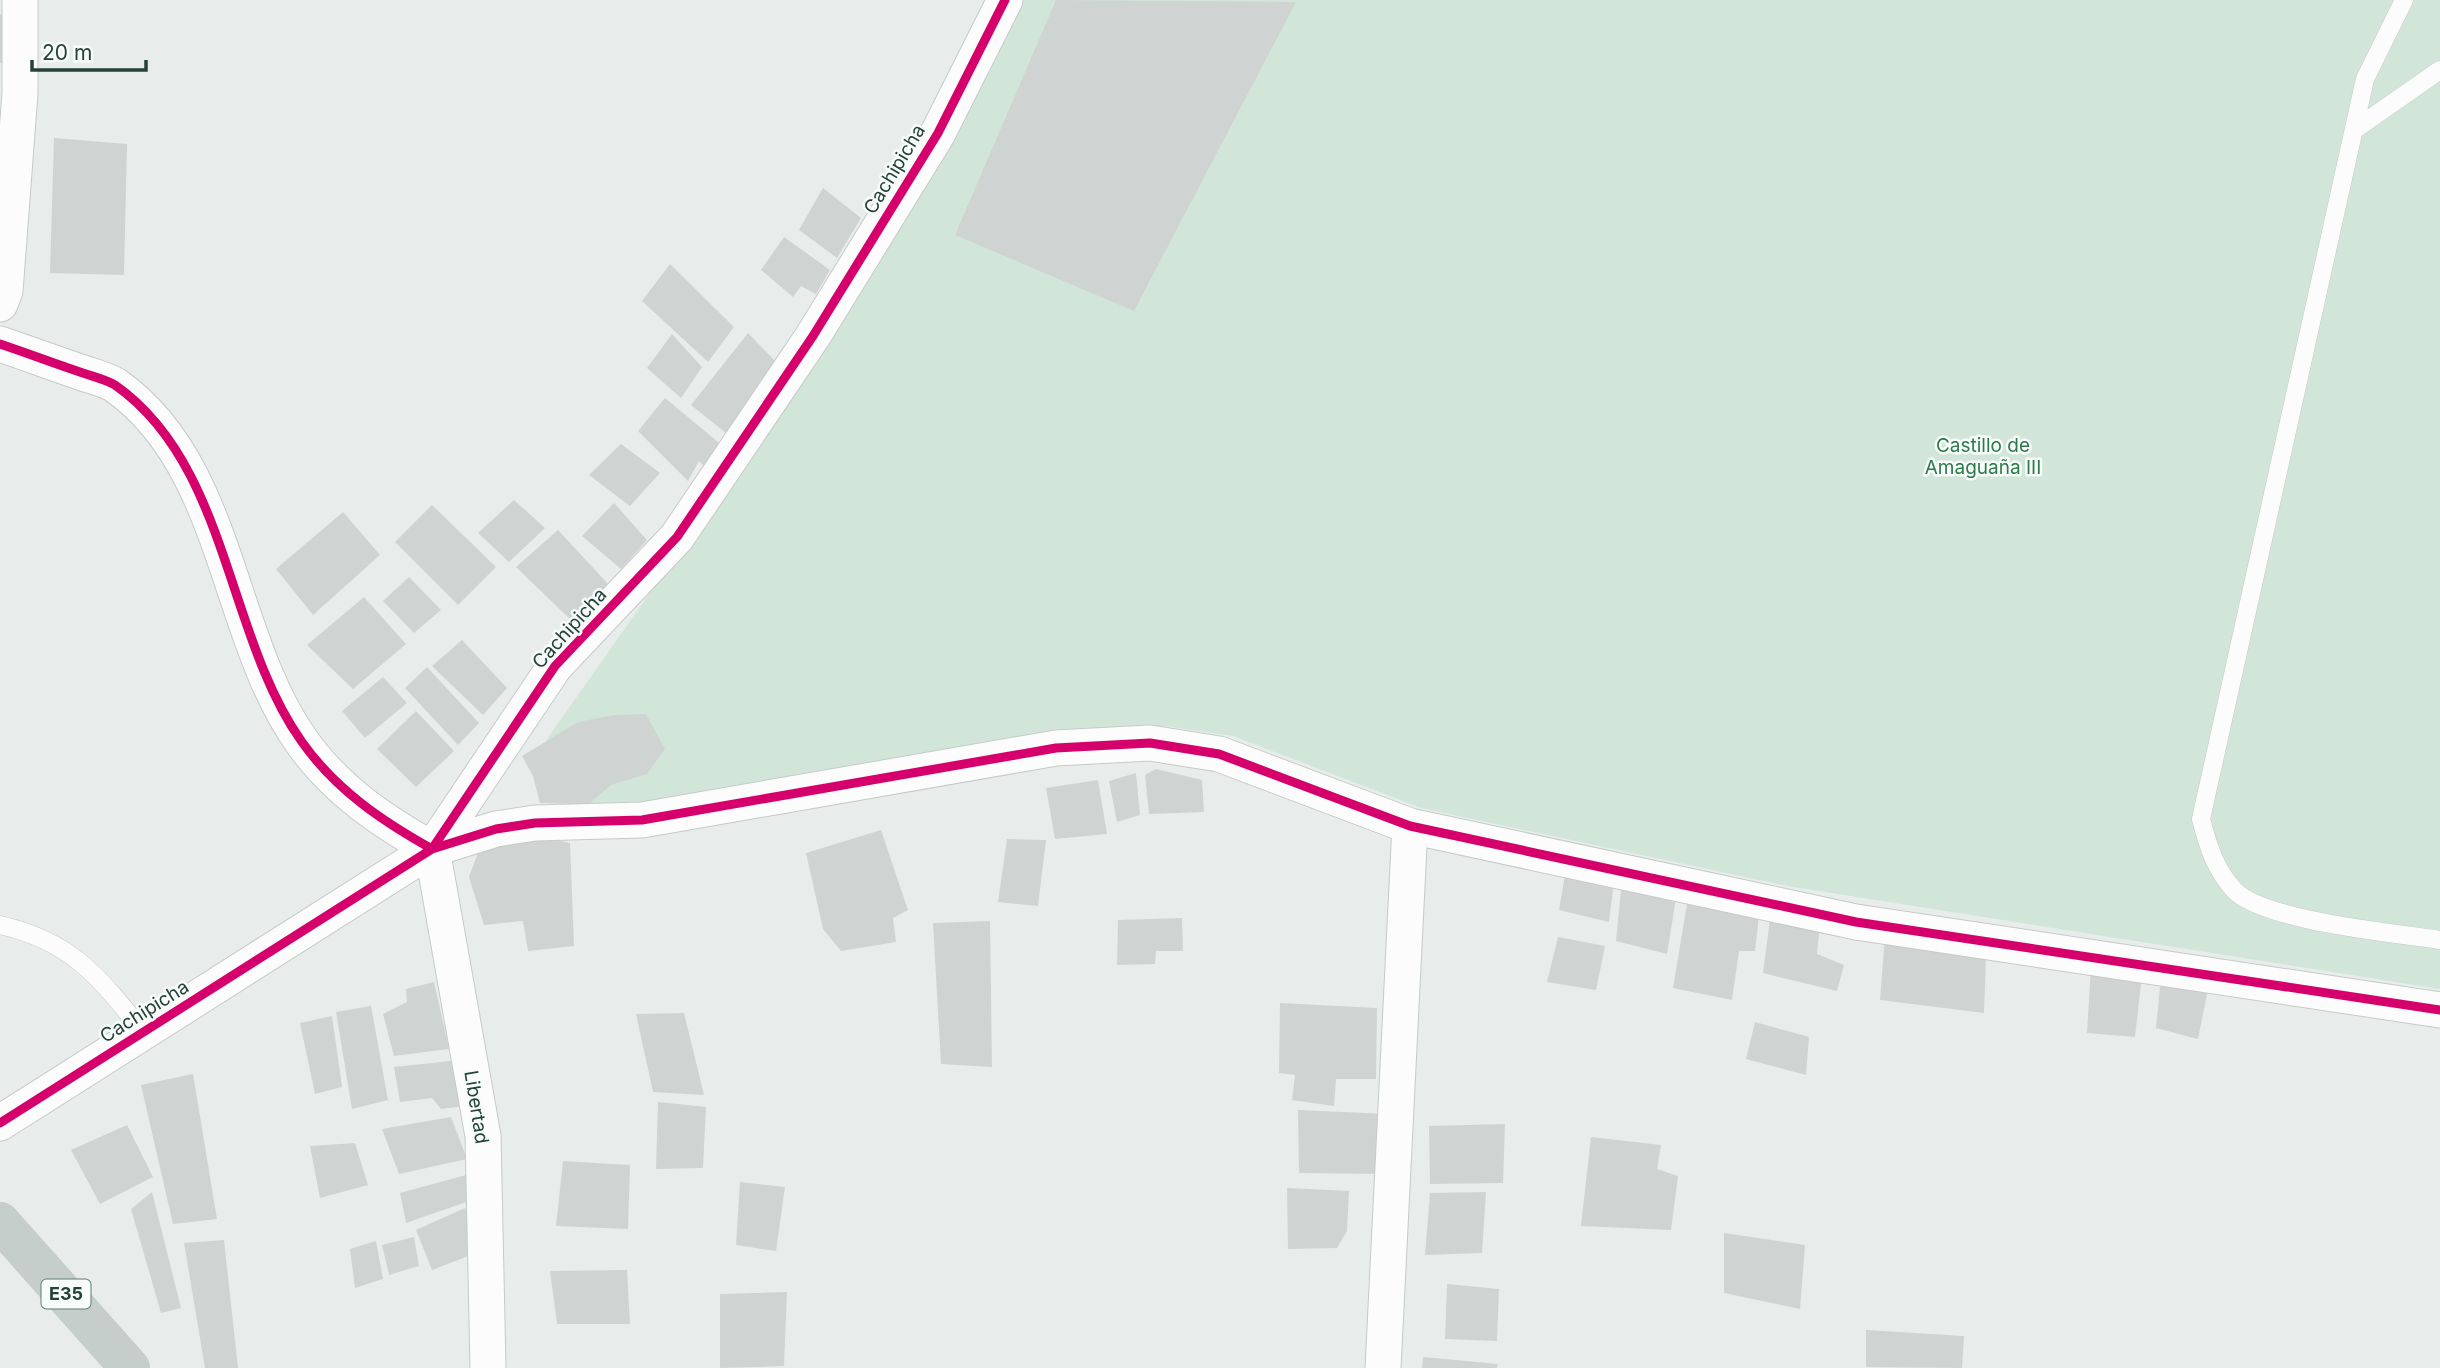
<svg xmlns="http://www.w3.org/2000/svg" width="2440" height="1368" viewBox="0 0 2440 1368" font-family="Inter,sans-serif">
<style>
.green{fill:#d1e6d8}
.building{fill:#cfd4d2}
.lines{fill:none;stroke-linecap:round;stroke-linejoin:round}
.service-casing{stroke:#c5cac8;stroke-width:19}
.minor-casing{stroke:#c5cac8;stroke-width:37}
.trunk-casing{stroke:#c3ccc9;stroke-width:40}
.service{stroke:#fcfcfc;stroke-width:18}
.minor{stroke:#fcfcfc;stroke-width:35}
.trunk{stroke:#c6cecc;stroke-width:38}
.cycleway-casing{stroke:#f7fbf9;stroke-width:13}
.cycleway{stroke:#d6006c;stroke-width:9}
.labels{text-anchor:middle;stroke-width:5;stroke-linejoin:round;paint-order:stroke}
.shield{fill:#f7fbf9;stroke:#637a73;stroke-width:2}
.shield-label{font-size:18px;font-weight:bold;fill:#24423a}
.street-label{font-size:19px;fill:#24423a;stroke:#f7fbf9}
.park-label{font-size:19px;fill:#2d7a4b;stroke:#f7fbf9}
</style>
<rect width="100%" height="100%" fill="#e8edeb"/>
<path class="green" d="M1014 0H2440V989L1787 886 1421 808 1233 736 1165 726 1072 731 665 802 559 804 547 739 699 523Z"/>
<path class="building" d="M1056 0 1296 2 1134 311 955 235Z
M0 14H11L9 63H0Z
M54 138 127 144 124 275 50 273Z
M823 188 861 218 837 258 799 230Z
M784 237 830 270 816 294 801 286 793 297 761 270Z
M670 264 734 327 708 362 642 301Z
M748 333 776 362 731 437 691 405Z
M672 334 702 367 681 398 647 368Z
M665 398 724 447 708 470 699 461 688 481 638 431Z
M621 444 660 473 630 506 589 475Z
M514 500 545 528 509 562 478 533Z
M614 503 647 540 621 569 582 536Z
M432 505 496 567 458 605 395 542Z
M343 512 380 555 313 615 276 569Z
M558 530 610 586 574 623 516 567Z
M409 577 441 610 414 633 383 601Z
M364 597 406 644 353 689 307 645Z
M462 640 507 688 483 715 432 666Z
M427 667 479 723 458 745 405 688Z
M383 677 407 703 365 738 342 711Z
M416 711 454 751 416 787 377 749Z
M646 714 665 749 647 774 611 785 589 804 540 803 533 776 522 756 578 722 614 715Z
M1156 769 1202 780 1204 812 1149 814 1145 775Z
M1136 773 1140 815 1117 822 1109 781Z
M1098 780 1107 834 1055 839 1046 788Z
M881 830 908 910 893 918 896 942 841 951 823 929 806 853Z
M528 834 570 843 574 946 528 951 523 921 484 925 469 877 482 842Z
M1007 839 1046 840 1038 906 998 902Z
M1567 864 1615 873 1609 922 1559 910Z
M1622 880 1677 892 1667 954 1616 941Z
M1688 898 1759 916 1755 951H1739L1732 1000 1673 988Z
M1182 918 1183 951H1156L1155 964 1117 965 1118 920Z
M1770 919 1820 925 1817 954 1844 965 1837 991 1763 973Z
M990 921 992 1067 941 1064 933 923Z
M1558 937 1605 946 1596 990 1547 982Z
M1885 937 1986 955 1984 1013 1880 1000Z
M2091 967 2142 975 2135 1037 2087 1033Z
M2161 977 2209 984 2198 1039 2156 1028Z
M434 982 449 1049 394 1056 383 1014 407 1002 406 989Z
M1280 1003 1377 1008 1376 1079H1336L1334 1106 1292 1100 1295 1075 1279 1073Z
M371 1006 388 1100 352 1109 336 1012Z
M684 1013 704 1095 653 1092 636 1014Z
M332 1016 342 1087 315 1094 300 1023Z
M1755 1022 1809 1037 1806 1075 1746 1059Z
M451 1061 464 1106 441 1109 432 1098 400 1102 394 1067Z
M193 1074 217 1219 173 1224 141 1085Z
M658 1102 706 1107 703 1168 656 1169Z
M1298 1110 1387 1114 1385 1174 1299 1173Z
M451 1117 467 1159 399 1174 382 1129Z
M1505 1124 1503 1183 1430 1184 1429 1126Z
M127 1125 153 1177 100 1204 71 1150Z
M1591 1137 1661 1145 1657 1169 1678 1176 1671 1230 1581 1226Z
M355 1143 368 1185 320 1198 310 1146Z
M563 1161 630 1165 628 1229 556 1226Z
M466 1175 472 1200 406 1223 400 1193Z
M740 1182 785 1187 776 1251 736 1245Z
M1287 1188 1349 1191 1347 1231 1337 1248 1288 1249Z
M152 1192 181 1308 161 1313 131 1209Z
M1486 1192 1482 1253 1425 1255 1430 1193Z
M465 1208 476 1253 432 1270 416 1230Z
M1724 1233 1805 1245 1800 1309 1724 1293Z
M414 1237 419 1266 389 1275 382 1245Z
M224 1240 238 1368H205L184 1243Z
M376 1241 383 1279 355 1288 350 1249Z
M627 1270 630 1324H557L550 1271Z
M1447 1284 1499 1289 1497 1341 1445 1339Z
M787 1292 784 1366 720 1368V1294Z
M1866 1330 1964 1336 1962 1368 1866 1367Z
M1423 1357 1498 1364 1497 1368H1422Z"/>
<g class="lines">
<defs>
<path id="service" d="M2404 0 2365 79 2201 819C2208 846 2215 869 2234 890 2263 921 2395 933 2440 940
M2354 130 2440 70
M0 925C72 941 100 978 143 1032"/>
<path id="minor" d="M0 304 5 291 20 93V0
M0 344C27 353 53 363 80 372 91 376 105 379 115 385 229 465 226 636 302 742 336 790 382 821 432 849L496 829 535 823 642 820 1056 748 1150 743 1219 754 1410 826 1856 922 2440 1010
M432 849 483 1136 488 1368
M0 1123 432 849 555 666 677 537 813 336 938 133 1005 0
M1383 1368 1410 826"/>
<path id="trunk" d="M0 1222 130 1368"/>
</defs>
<use href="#service" class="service-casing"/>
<use href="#minor" class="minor-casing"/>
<use href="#trunk" class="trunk-casing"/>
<use href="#service" class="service"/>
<use href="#minor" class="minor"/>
<use href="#trunk" class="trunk"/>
<defs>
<path id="cycleway" d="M0 344C27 353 53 363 80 372 91 376 105 379 115 385 229 465 226 636 302 742 336 790 382 821 432 849L496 829 535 823 642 820 1056 748 1150 743 1219 754 1410 826 1856 922 2440 1010
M0 1123 432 849 555 666 677 537 813 336 938 133 1005 0"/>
</defs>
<use href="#cycleway" class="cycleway-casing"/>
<use href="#cycleway" class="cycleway"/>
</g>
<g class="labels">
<rect class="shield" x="41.5" y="1279.5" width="49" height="29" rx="5"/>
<g class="shield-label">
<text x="66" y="1300">E35</text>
</g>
<g class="street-label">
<text transform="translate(894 169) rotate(-59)" y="7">Cachipicha</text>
<text transform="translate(569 628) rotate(-48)" y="7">Cachipicha</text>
<text transform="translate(144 1011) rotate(-32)" y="7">Cachipicha</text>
<text transform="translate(477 1107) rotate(81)" y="7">Libertad</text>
</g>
<g class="park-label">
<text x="1983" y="452">Castillo de<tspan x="1983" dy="22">Amaguaña III</tspan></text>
</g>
</g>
<path d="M32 60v10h114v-10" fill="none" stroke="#24423a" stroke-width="3.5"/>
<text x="42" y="60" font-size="21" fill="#24423a" stroke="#f7fbf9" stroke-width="5" paint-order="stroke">20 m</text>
</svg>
